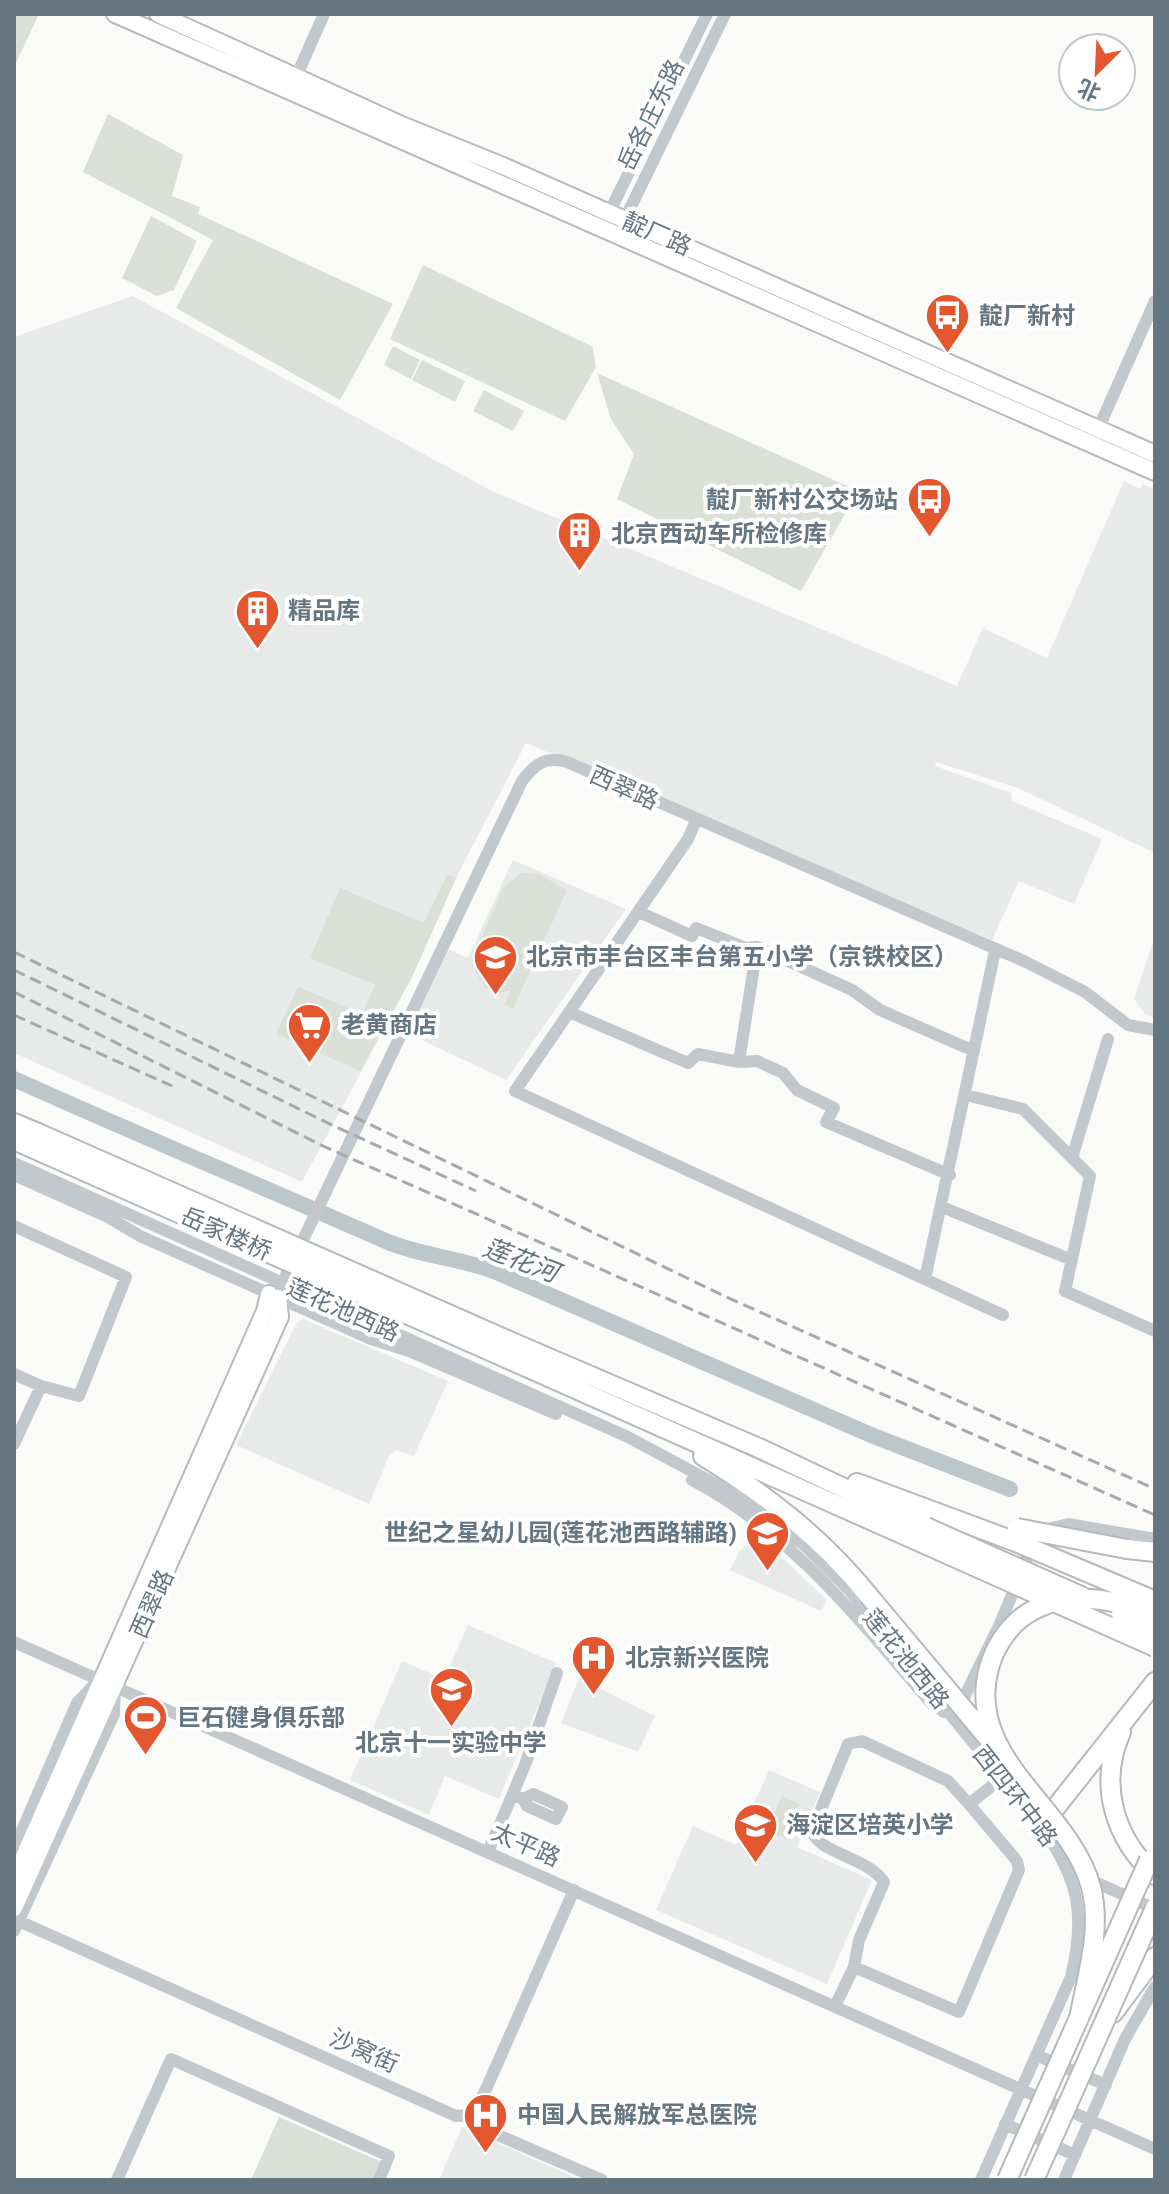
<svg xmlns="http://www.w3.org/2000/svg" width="1169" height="2194" font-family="Roboto,'Noto Sans SC',sans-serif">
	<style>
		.built { fill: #e8e9e9 }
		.green { fill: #dadfd7 }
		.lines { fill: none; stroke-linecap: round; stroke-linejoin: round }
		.river { stroke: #bbc7cb; stroke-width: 16 }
		.major-casing { stroke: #b5babe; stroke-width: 20 }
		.highway-casing { stroke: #b4b9bd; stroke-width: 22 }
		.minor { stroke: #c3c8cc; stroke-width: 12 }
		.major { stroke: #fff; stroke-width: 16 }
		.highway { stroke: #fff; stroke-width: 18 }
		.rail { stroke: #a2aab0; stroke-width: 3; stroke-dasharray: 12 6; stroke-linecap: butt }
		.highway-bridge-casing { stroke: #b4b9bd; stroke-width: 22; stroke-linecap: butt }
		.highway-bridge { stroke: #fff; stroke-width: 18 }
		.labels { text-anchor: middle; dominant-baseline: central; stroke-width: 8; stroke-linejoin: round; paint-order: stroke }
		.street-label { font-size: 24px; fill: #657683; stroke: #fff }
		.poi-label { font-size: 24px; font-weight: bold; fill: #657683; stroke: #fff; text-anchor: start }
		.water-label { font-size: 26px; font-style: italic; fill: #60757c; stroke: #fff }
	</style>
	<rect width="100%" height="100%" fill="#fafaf8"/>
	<path class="built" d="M133 296 492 491 957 686 983 628 1047 658 1124 481 1140 489 1143 484 1155 489V853L1018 788 936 762 935 766 1011 793 1012 801 1102 839 1074 904 1019 881 992 940 526 743 456 878 412 977 302 1182 14 1053V337Z
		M513 860 626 909 506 1080 407 1033 447 949 468 958Z
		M1155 936V1018L1145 1014 1134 999Z
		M303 1319 448 1381 414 1456 396 1450 389 1456 369 1504 236 1445 296 1324Z
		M758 1535 827 1600 821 1611 730 1570 739 1552Z
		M468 1625 556 1663 499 1799 445 1776 429 1815 350 1780 402 1661 444 1679Z
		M579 1678 655 1716 638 1752 561 1723Z
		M769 1770 820 1792 797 1847 872 1880 827 1984 656 1910 693 1826 736 1845Z
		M462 2127 581 2180H439Z"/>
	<path class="green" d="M14 14H39L16 63 14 62Z
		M108 114 183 155 172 196 200 207 198 214 393 304 340 400 176 308 213 240 83 172Z
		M151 216 197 241 174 290 157 296 122 278Z
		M423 265 593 347 596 367 565 421 390 339Z
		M393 346 420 360 411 379 384 365Z
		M422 360 465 381 455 402 412 380Z
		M597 373 858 491 801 591 617 499 634 454 611 419Z
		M484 390 524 411 513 431 473 411Z
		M521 873 538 874 567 890 513 1009 504 1005 511 990 499 993 485 988 471 963 503 888Z
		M447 875 456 878 412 977 360 1071 276 1034 298 987 362 1014 375 985 310 958 340 888 424 923Z
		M782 1796 800 1804 786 1838 767 1831Z
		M279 2117 382 2162 374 2180H251Z"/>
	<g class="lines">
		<path class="river" d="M14 1079C138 1135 264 1187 388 1242 422 1256 459 1258 494 1271L871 1435 1010 1489"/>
		<defs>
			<path id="major" d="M115 14 1155 472
				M158 14 404 126 503 166 1155 454
				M14 1879 265 1311 269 1294
				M14 1908 280 1317 278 1298"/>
			<path id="highway" d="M14 1123 38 1133
				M14 1140 32 1148
				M514 1343 759 1448 926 1527
				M508 1359 920 1542
				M703 1456C767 1495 822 1538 869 1596
				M857 1483 1016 1542
				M1127 1549 1155 1552
				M1121 1732C1098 1784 1114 1838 1155 1875
				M1041 1826 1155 1682
				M1113 2013 1155 1957"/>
		</defs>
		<use href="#major" class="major-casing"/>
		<use href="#highway" class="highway-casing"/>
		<path class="minor" d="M297 75 324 14
			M606 219 707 14
			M617 235 725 14
			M1096 434 1155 301
			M696 820 688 839 515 1091 1003 1315
			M639 912 692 936 696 928 746 948 757 947 852 990 880 1010 974 1051
			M569 1012 688 1063 698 1054 739 1062 757 947
			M739 1062 757 1061 783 1073 797 1090 834 1108 826 1122 950 1175
			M966 1095 1023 1109 1090 1176 1065 1291 1155 1331
			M1072 1158 1108 1039
			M14 1163 628 1437 736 1495 804 1545 850 1591 1041 1826C1079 1879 1086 1914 1071 1977L981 2180
			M14 1175 108 1217 140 1236 371 1339 409 1351 556 1414
			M942 1207 1072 1260
			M14 1226 126 1277 79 1396 41 1386 14 1444
			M925 1279 995 951
			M280 1288 522 781C535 764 545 756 567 762L1026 962 1085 992 1128 1025 1155 1030
			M14 1374 41 1386
			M692 1480C791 1532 859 1620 931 1703L944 1712
			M14 1642 1155 2149
			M959 1708 999 1626 1033 1544 1044 1530 1068 1524 1155 1539
			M513 1795 523 1799 527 1806 556 1819 562 1807 533 1794 523 1799
			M14 1849 77 1703 98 1681
			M488 1852 525 1765 557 1673
			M1086 1878 1155 1909
			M14 1919 456 2116 469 2115 479 2105 574 1890
			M14 1931 114 1714 115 1689
			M854 1967 859 1940 884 1882C868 1857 819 1854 812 1831L848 1744 862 1741 948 1781 969 1804
			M835 2006 854 1967 959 2012 1019 1870 1017 1861 969 1804 1002 1778
			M1036 2055 1106 2085
			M1005 2124 1075 2155
			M491 2132 602 2180
			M117 2180 171 2059 389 2156 379 2180
			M1064 2180 1125 2039 1155 1987"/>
		<use href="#major" class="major"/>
		<use href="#highway" class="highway"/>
		<path class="rail" d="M14 952 722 1295 1155 1489
			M14 970 334 1126 476 1191
			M14 992 323 1146 1155 1515
			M14 1015 172 1086"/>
		<defs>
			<path id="highway-bridge" d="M38 1133 514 1343
				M32 1148 508 1359
				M926 1527 1083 1597
				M1017 1528 1127 1549
				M920 1542 1155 1647
				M1016 1542 1155 1601
				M869 1596 993 1744
				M1121 1614 1155 1629
				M1079 2019C1087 1975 1102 1930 1091 1887 1070 1808 964 1759 989 1668 994 1649 1006 1630 1021 1618 1062 1587 1112 1599 1155 1614
				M1007 2180 1149 1860
				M1034 2180 1155 1908"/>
		</defs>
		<use href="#highway-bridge" class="highway-bridge-casing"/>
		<use href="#highway-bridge" class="highway-bridge"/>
	</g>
	<defs>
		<symbol id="bus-pin" viewBox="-11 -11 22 30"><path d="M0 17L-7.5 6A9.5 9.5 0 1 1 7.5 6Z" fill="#e4572e" stroke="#fff"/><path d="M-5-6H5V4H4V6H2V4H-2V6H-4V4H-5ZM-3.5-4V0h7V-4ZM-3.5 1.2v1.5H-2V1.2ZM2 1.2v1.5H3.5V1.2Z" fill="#fff"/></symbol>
		<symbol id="building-pin" viewBox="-11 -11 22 30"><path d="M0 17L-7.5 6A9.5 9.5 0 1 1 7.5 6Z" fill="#e4572e" stroke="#fff"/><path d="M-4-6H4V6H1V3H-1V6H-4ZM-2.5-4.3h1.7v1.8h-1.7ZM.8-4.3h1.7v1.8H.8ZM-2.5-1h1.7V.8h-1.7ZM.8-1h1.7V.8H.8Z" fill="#fff"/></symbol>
		<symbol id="school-pin" viewBox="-11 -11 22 30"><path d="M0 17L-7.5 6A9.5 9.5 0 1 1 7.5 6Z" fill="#e4572e" stroke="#fff"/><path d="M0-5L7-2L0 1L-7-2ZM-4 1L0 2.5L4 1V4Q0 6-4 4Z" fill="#fff"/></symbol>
		<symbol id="supermarket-pin" viewBox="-11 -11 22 30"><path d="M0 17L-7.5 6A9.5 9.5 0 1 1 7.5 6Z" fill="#e4572e" stroke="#fff"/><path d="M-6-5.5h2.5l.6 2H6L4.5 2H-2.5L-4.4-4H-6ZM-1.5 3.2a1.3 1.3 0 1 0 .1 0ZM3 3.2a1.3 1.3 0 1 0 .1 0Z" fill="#fff"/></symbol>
		<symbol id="hospital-pin" viewBox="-11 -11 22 30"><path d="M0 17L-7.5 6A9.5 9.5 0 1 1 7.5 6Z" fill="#e4572e" stroke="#fff"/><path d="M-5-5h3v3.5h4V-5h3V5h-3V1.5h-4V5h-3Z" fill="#fff"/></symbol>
		<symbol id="stadium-pin" viewBox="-11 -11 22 30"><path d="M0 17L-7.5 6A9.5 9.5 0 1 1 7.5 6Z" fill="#e4572e" stroke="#fff"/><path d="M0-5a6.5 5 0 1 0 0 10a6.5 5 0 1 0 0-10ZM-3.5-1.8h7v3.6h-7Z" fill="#fff"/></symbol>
	</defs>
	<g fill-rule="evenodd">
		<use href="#bus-pin" x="922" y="290" width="51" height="69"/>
		<use href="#bus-pin" x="904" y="474" width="51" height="69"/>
		<use href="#building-pin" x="554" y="508" width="51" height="69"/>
		<use href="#building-pin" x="232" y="586" width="51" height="69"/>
		<use href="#school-pin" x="470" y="932" width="51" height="69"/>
		<use href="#supermarket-pin" x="284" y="1000" width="51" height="69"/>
		<use href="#school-pin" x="742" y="1508" width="51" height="69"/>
		<use href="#hospital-pin" x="568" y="1632" width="51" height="69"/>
		<use href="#school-pin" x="426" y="1664" width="51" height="69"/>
		<use href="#stadium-pin" x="120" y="1692" width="51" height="69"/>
		<use href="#school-pin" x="730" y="1800" width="51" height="69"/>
		<use href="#hospital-pin" x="460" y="2090" width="51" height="69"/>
	</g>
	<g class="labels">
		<g class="street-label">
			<text transform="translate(651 115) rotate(-64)">岳各庄东路</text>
			<text transform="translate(657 234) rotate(24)">靛厂路</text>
			<text transform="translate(624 788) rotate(24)">西翠路</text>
			<text transform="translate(226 1234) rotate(24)">岳家楼桥</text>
			<text transform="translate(343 1310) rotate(24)">莲花池西路</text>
			<text transform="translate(152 1604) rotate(-66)">西翠路</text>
			<text transform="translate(906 1659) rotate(51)">莲花池西路</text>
			<text transform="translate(1015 1796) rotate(52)">西四环中路</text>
			<text transform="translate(526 1845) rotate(24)">太平路</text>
			<text transform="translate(364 2051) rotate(24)">沙窝街</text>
		</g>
		<g class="poi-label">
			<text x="979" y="316">靛厂新村</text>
			<text x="898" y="500" text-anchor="end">靛厂新村公交场站</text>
			<text x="611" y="534">北京西动车所检修库</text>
			<text x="288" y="611">精品库</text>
			<text x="526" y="957">北京市丰台区丰台第五小学（京铁校区）</text>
			<text x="341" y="1025">老黄商店</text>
			<text x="737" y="1533" text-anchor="end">世纪之星幼儿园(莲花池西路辅路)</text>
			<text x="625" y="1658">北京新兴医院</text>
			<text x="177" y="1718">巨石健身俱乐部</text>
			<text x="451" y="1743" text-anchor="middle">北京十一实验中学</text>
			<text x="786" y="1825">海淀区培英小学</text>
			<text x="517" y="2115">中国人民解放军总医院</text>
		</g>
		<g class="water-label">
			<text transform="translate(521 1260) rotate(21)">莲花河</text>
		</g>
	</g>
	<rect width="1169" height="2194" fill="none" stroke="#657683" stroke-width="32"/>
	<g transform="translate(1097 72) rotate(204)"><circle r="38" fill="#ffffff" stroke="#c1c8cd" stroke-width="2"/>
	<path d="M0-6L14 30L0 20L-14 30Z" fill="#e4572e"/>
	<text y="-12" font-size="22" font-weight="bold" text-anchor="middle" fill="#657683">北</text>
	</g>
</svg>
